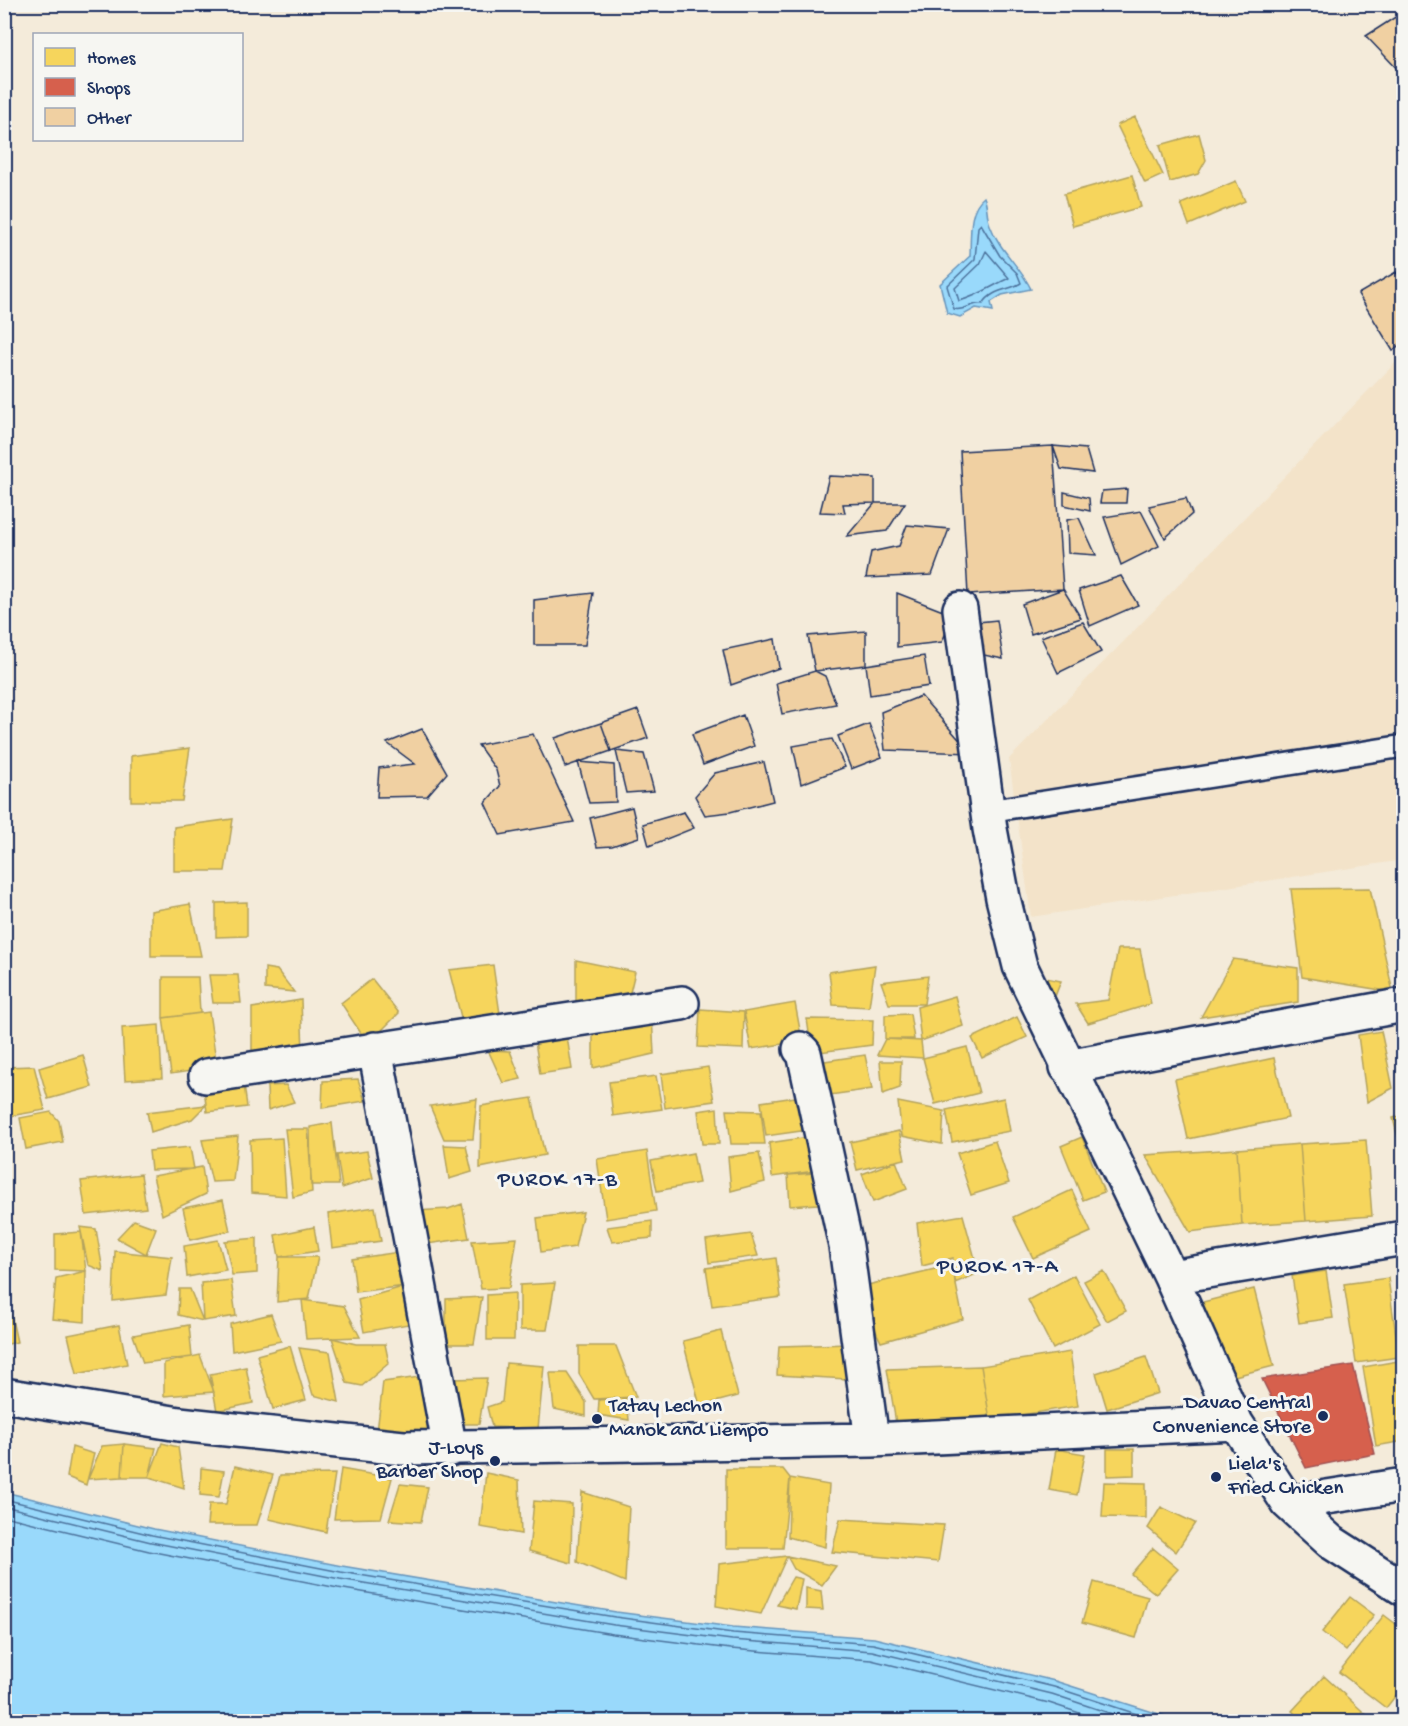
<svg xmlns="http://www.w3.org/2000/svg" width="1408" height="1726" font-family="'Gochi Hand',sans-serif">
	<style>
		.built { fill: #f3e3c9 }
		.water { fill: #99d9fb; stroke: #6795bc; stroke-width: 1.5 }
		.homes { fill: #f6d55c; stroke: #b4a35d; stroke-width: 1.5 }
		.shops { fill: #d6604d; stroke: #9e5152; stroke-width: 1.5 }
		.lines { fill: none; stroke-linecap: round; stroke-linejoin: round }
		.shore { stroke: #4d739d; stroke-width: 1.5 }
		.building { fill: #f0d0a2; stroke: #1b2f5e; stroke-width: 1.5 }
		.lane-casing { stroke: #1b2f5e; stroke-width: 26 }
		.street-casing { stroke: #1b2f5e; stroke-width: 38 }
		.lane { stroke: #f6f6f2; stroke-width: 21 }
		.street { stroke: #f6f6f2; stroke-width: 33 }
		.poi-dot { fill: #1b2f5e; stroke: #f6f6f2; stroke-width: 2 }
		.labels { text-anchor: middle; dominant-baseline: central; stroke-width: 6; stroke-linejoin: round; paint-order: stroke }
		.poi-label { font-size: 21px; fill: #1b2f5e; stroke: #f6f6f2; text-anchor: end }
		.neighbourhood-label { font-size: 22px; letter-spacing: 1.5px; fill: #1b2f5e; stroke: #f6f6f2 }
	</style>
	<rect width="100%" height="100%" fill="#f4ebda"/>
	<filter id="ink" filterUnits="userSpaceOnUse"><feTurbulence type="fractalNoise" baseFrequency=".0167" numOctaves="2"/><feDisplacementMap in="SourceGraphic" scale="12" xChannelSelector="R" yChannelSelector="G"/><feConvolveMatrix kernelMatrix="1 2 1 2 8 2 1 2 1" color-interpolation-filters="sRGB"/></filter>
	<g filter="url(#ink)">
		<path class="built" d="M1403 355V860L1031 917 1009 759Z"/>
		<path class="water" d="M984 197C988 206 986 216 990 225 999 250 1020 266 1031 289L1002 295 991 302 993 311 976 308 960 317 947 313 940 284 970 256C971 237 968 209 984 197Z
			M5 1492 154 1529 342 1566 616 1612 733 1627 874 1638 1055 1681 1181 1721H5Z"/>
		<path class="homes" d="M1135 117 1163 175 1145 183 1117 125Z
			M1199 134 1206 160 1198 174 1170 182 1160 145Z
			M1132 175 1141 207 1073 226 1064 194Z
			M1236 181 1245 201 1189 225 1181 204Z
			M190 748 182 801H131V756Z
			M233 819 225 871H174V827Z
			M1370 888 1393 992 1302 977 1291 889Z
			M247 902V936L216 937V903Z
			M190 904 201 956H151V911Z
			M1118 949H1140L1151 1004 1088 1023 1076 1004 1108 1000Z
			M1233 959 1298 968V1002L1201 1017Z
			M576 960 635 972 627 1005H576Z
			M493 965 500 1014 463 1025 449 970Z
			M875 965 869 1007 833 1005 829 972Z
			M265 968 277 970 294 992 265 989Z
			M209 975H238L241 1003H213Z
			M928 976 924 1004H889L881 982Z
			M163 977H198L200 1013 163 1018Z
			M1041 977 1061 981 1052 1004Z
			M372 979 399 1013 368 1044 341 1003Z
			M955 996 963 1026 921 1041 917 1007Z
			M301 1000 303 1052H252V1008Z
			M795 1003 802 1041 751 1049 744 1012Z
			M700 1009 744 1012 743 1049 698 1047Z
			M209 1012 217 1067 171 1074 163 1018Z
			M910 1014 914 1039H885V1015Z
			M652 1015 654 1054 593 1068V1023Z
			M1017 1017 1027 1037 982 1058 972 1038Z
			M807 1019 873 1020 872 1045 812 1053Z
			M159 1025 162 1078 125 1080 122 1028Z
			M566 1030 572 1069 540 1074 534 1035Z
			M1381 1031 1393 1088 1367 1102 1358 1035Z
			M885 1039 921 1041 923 1058 877 1055Z
			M967 1047 979 1093 935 1104 923 1058Z
			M488 1050 510 1051 521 1079 503 1083Z
			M83 1055 92 1087 48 1099 39 1068Z
			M865 1055 872 1089 823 1096 818 1062Z
			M1274 1058 1288 1118 1188 1139 1175 1079Z
			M880 1061H901L900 1088 883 1094Z
			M34 1066 45 1110 4 1117V1067Z
			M708 1067 714 1101 665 1108 661 1074Z
			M243 1076 247 1107 207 1112 203 1081Z
			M656 1076 662 1109 613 1116 609 1082Z
			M358 1079 365 1101 322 1108 323 1081Z
			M286 1085 294 1102 268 1110 267 1086Z
			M809 1095 815 1129 766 1136 761 1102Z
			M532 1098 545 1155 480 1168 481 1106Z
			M1004 1098 1010 1131 952 1142 946 1110Z
			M477 1099 473 1139H444L430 1106Z
			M898 1102 944 1111 942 1144 902 1136Z
			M206 1105 192 1119 151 1132 147 1112Z
			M717 1108 719 1144H702L698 1111Z
			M727 1110 761 1111 765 1144H731Z
			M51 1112 59 1121 63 1142 26 1149 20 1118Z
			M1404 1115V1163L1393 1118Z
			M332 1123 339 1185H311L310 1127Z
			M285 1129H308L312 1192 293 1197Z
			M899 1131 905 1159 857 1170 850 1142Z
			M238 1136 233 1181 212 1182 202 1140Z
			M815 1136 822 1170 772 1177 769 1143Z
			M1082 1137 1104 1192 1083 1200 1061 1146Z
			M282 1138 286 1196 251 1193 250 1140Z
			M1366 1140 1372 1216 1306 1221 1300 1144Z
			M995 1141 1009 1183 971 1195 957 1153Z
			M1300 1144 1306 1221 1242 1225 1237 1149Z
			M444 1145 466 1146 472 1172 449 1179Z
			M190 1147 194 1169 151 1170 149 1151Z
			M1237 1149 1242 1225 1190 1232 1145 1155Z
			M367 1151 373 1178 342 1188 337 1155Z
			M647 1151 656 1211 606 1219 597 1159Z
			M693 1153 699 1183 657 1191 651 1161Z
			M759 1153 765 1182 731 1191 728 1157Z
			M896 1161 907 1189 873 1202 862 1174Z
			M202 1167 206 1194 162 1215 153 1176Z
			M828 1172 831 1203 790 1206 788 1175Z
			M141 1174 146 1208 86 1215 81 1181Z
			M1072 1190 1091 1232 1033 1258 1013 1217Z
			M223 1200 230 1231 190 1240 183 1208Z
			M462 1204 469 1238 420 1245 416 1211 448 1209Z
			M375 1207 381 1241 332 1248 328 1214Z
			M583 1212 575 1247 541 1252 537 1218Z
			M963 1215 979 1273 955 1283 953 1258 922 1266 917 1223Z
			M134 1220 156 1228 146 1254 117 1238Z
			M652 1221V1238L612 1242 607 1227Z
			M80 1227 96 1229 103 1271 88 1265Z
			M314 1227 318 1251 279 1257 275 1235Z
			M81 1232 86 1271 55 1270V1234Z
			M751 1234 758 1256 709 1263 706 1240Z
			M257 1238V1273L232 1275 225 1241Z
			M517 1238 509 1288 481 1289 472 1241Z
			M218 1240 226 1270 187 1277 184 1246Z
			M115 1251 172 1257 166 1295 113 1301Z
			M399 1252 406 1286 356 1292 352 1259Z
			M279 1257H318L309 1299 277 1302Z
			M776 1258 781 1297 712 1306 706 1268Z
			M952 1265 963 1319 881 1342 855 1288Z
			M86 1271 85 1322 52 1319 56 1278Z
			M1104 1271 1126 1311 1107 1321 1084 1281Z
			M1326 1271 1333 1318 1299 1323 1292 1276Z
			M1074 1275 1100 1324 1053 1349 1028 1300Z
			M1388 1278 1399 1357 1356 1363 1344 1284Z
			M231 1280 236 1316 203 1321 201 1283Z
			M555 1283 547 1330H520V1285Z
			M406 1286 414 1323 364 1332 358 1300Z
			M179 1289H190L203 1321 178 1315Z
			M1254 1289 1274 1366 1223 1379 1203 1302Z
			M515 1293 514 1340H487V1295Z
			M482 1297 474 1344H446V1299Z
			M302 1300 344 1306 360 1337 306 1339Z
			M9 1306 17 1342 4 1345V1307Z
			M271 1314 281 1341 232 1351 230 1324Z
			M119 1325 127 1364 77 1374 68 1335Z
			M189 1325 192 1357 143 1363 133 1335Z
			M721 1331 738 1396 700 1406 683 1341Z
			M332 1338 356 1344H385L389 1363 362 1386 347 1383Z
			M850 1344 847 1379 777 1375 779 1346Z
			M290 1346 306 1400 273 1409 257 1355Z
			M579 1346H616L636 1397 594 1399 579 1374Z
			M299 1348 330 1352 339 1402 313 1395Z
			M1070 1352 1078 1406 990 1420 981 1366Z
			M200 1355 214 1392 164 1396V1363Z
			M1146 1357 1158 1393 1107 1409 1096 1373Z
			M1404 1360V1441L1376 1446 1363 1367Z
			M506 1363 544 1366 538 1429 492 1427 487 1407 502 1402Z
			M981 1366 990 1420 896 1423 887 1369Z
			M246 1367 253 1403 217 1411 210 1374Z
			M550 1373H567L586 1402V1416L554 1409Z
			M427 1376 430 1433 376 1440 383 1382Z
			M487 1378 479 1424H452V1379Z
			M627 1398 629 1420 598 1415 599 1400Z
			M162 1443 178 1447 184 1488 149 1477Z
			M124 1444 122 1477 88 1479 102 1446Z
			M124 1444 156 1448 149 1477H122Z
			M72 1447 94 1454 86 1485 67 1477Z
			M1056 1449 1085 1454 1077 1495 1049 1490Z
			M1107 1449H1134V1475L1107 1476Z
			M235 1466 273 1475 257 1525H207L209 1504H226Z
			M201 1468 224 1471 219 1497 200 1495Z
			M341 1469 392 1478 381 1518 334 1519Z
			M726 1469H783L790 1478 783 1548H726Z
			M486 1473 519 1480 521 1534 480 1527Z
			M335 1474 326 1532 269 1519 280 1475Z
			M790 1478 829 1485 825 1547 788 1537Z
			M1104 1482 1146 1483V1518L1102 1517Z
			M400 1484 428 1487 421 1522 389 1520Z
			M582 1492 629 1507 625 1582 577 1562Z
			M534 1501 572 1504 571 1563 529 1551Z
			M1161 1507 1195 1523 1176 1552 1148 1528Z
			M840 1519 944 1525 938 1562 832 1552Z
			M1153 1548 1178 1569 1156 1594 1131 1574Z
			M787 1556 761 1614 716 1606 719 1564Z
			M787 1556 836 1566 822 1585 794 1569Z
			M793 1577 802 1579 796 1609 777 1605Z
			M1094 1582 1148 1597 1136 1638 1082 1623Z
			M806 1588 821 1591 823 1610 806 1609Z
			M1350 1597 1374 1615 1346 1651 1322 1632Z
			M1384 1615 1404 1630V1685L1386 1708 1339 1672Z
			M1324 1676 1371 1719 1369 1722H1304L1292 1711Z"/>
		<path class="shops" d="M1353 1365 1375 1454 1306 1468 1262 1379Z"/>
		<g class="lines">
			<path class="shore" d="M981 224 1000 256 1017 273 1021 283C1008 291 992 289 983 304 972 302 964 312 954 309L947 286 975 259 978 227Z
				M986 251 1009 278C992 286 976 297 959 301L955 288 980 264Z
				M4 1499 152 1535 341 1572 615 1617 733 1633 873 1644 1054 1687 1161 1722
				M4 1506 151 1542 340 1579 614 1625 732 1640 872 1651 1052 1694 1136 1722
				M4 1516 149 1551 338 1588 613 1634 731 1649 871 1660 1049 1703 1107 1722"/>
		</g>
		<path class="building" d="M1397 16 1404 22V76L1366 36Z
			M1396 272 1404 282V340L1393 351 1358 294Z
			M1053 446 1063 589 968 595 960 451Z
			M1053 446 1086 449 1093 473 1061 469Z
			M829 476 875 478V503L843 504 845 513 820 512Z
			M1127 489 1126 503H1100L1102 491Z
			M1064 492 1089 498 1090 511 1064 505Z
			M1186 498 1192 514 1165 538 1149 506Z
			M875 503H905L887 531 847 536Z
			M1141 511 1159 546 1121 565 1104 517Z
			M1079 518 1096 555 1068 553 1067 520Z
			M907 525 949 529 932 575 866 578 871 552 899 546Z
			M1121 576 1138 605 1090 626 1079 590Z
			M1063 589 1081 618 1031 634 1022 604Z
			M593 593 585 645H534V600Z
			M897 593 953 615 942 642 897 647Z
			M997 620 1003 659 979 654 978 622Z
			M1083 622 1101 652 1058 673 1041 637Z
			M866 631V665L815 671 808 636Z
			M775 639 779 668 731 685 723 650Z
			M924 656 929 686 870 695 866 665Z
			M815 671 825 676 836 704 782 714 776 683Z
			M921 696 971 753 885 750 881 712Z
			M638 710 648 738 611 751 601 723Z
			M743 715 754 746 703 765 692 734Z
			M601 723 611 751 565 767 555 738Z
			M869 724 882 757 851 769 838 736Z
			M422 729 447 773 427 796 377 797 379 768 415 764 387 743Z
			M533 734 574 822 500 835 485 803 500 786 496 770 478 745Z
			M832 739 845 767 801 784 793 746Z
			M616 751 644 754 654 791 626 793Z
			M578 762 614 765 616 802 589 803Z
			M764 762 773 801 730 812 705 815 695 796 715 773Z
			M632 807 639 837 612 846 597 847 590 818Z
			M684 812 694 828 649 846 643 824Z"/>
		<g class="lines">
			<defs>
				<path id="lane" d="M988 811 1404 746"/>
				<path id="street" d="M960 609 990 829 1003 898 1020 966 1171 1277 1236 1423 1288 1503 1331 1542 1404 1589
					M375 1049 450 1449
					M800 1049 804 1053 846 1246 872 1440
					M1067 1067 1404 1005
					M206 1076 682 1003
					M1171 1277 1404 1238
					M4 1395 179 1424 403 1448 872 1440 1236 1423
					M1288 1503 1404 1485"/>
			</defs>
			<use href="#lane" class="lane-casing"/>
			<use href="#street" class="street-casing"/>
			<use href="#lane" class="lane"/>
			<use href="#street" class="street"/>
		</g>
	</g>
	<g class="poi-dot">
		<circle cx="1323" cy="1416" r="6"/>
		<circle cx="597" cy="1419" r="6"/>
		<circle cx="495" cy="1461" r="6"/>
		<circle cx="1216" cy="1477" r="6"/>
	</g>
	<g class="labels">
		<g class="poi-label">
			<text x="1311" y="1404">Davao Central<tspan x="1311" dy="24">Convenience Store</tspan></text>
			<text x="609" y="1407" text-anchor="start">Tatay Lechon<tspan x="609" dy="24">Manok and Liempo</tspan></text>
			<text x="483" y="1449">J-Loys<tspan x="483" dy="24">Barber Shop</tspan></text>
			<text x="1228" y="1465" text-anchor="start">Liela's<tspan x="1228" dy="24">Fried Chicken</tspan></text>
		</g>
		<g class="neighbourhood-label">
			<text x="558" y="1181">PUROK 17-B</text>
			<text x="998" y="1268">PUROK 17-A</text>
		</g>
	</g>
	<rect width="1408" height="1726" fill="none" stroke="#f6f6f2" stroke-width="24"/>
	<rect x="12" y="12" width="1384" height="1702" fill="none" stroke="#1b2f5e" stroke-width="2" filter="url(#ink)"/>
	<rect x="33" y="33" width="210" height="108" fill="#f6f6f2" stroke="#9ea6b7" stroke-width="1.5"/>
	<rect x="45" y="48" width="30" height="18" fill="#f6d55c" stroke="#9ea6b7" stroke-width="1.5"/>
	<text x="87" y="63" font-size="18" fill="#1b2f5e">Homes</text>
	<rect x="45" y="78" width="30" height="18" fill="#d6604d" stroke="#9ea6b7" stroke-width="1.5"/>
	<text x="87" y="93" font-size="18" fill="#1b2f5e">Shops</text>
	<rect x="45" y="108" width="30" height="18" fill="#f0d0a2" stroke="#9ea6b7" stroke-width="1.5"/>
	<text x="87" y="123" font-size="18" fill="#1b2f5e">Other</text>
</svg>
